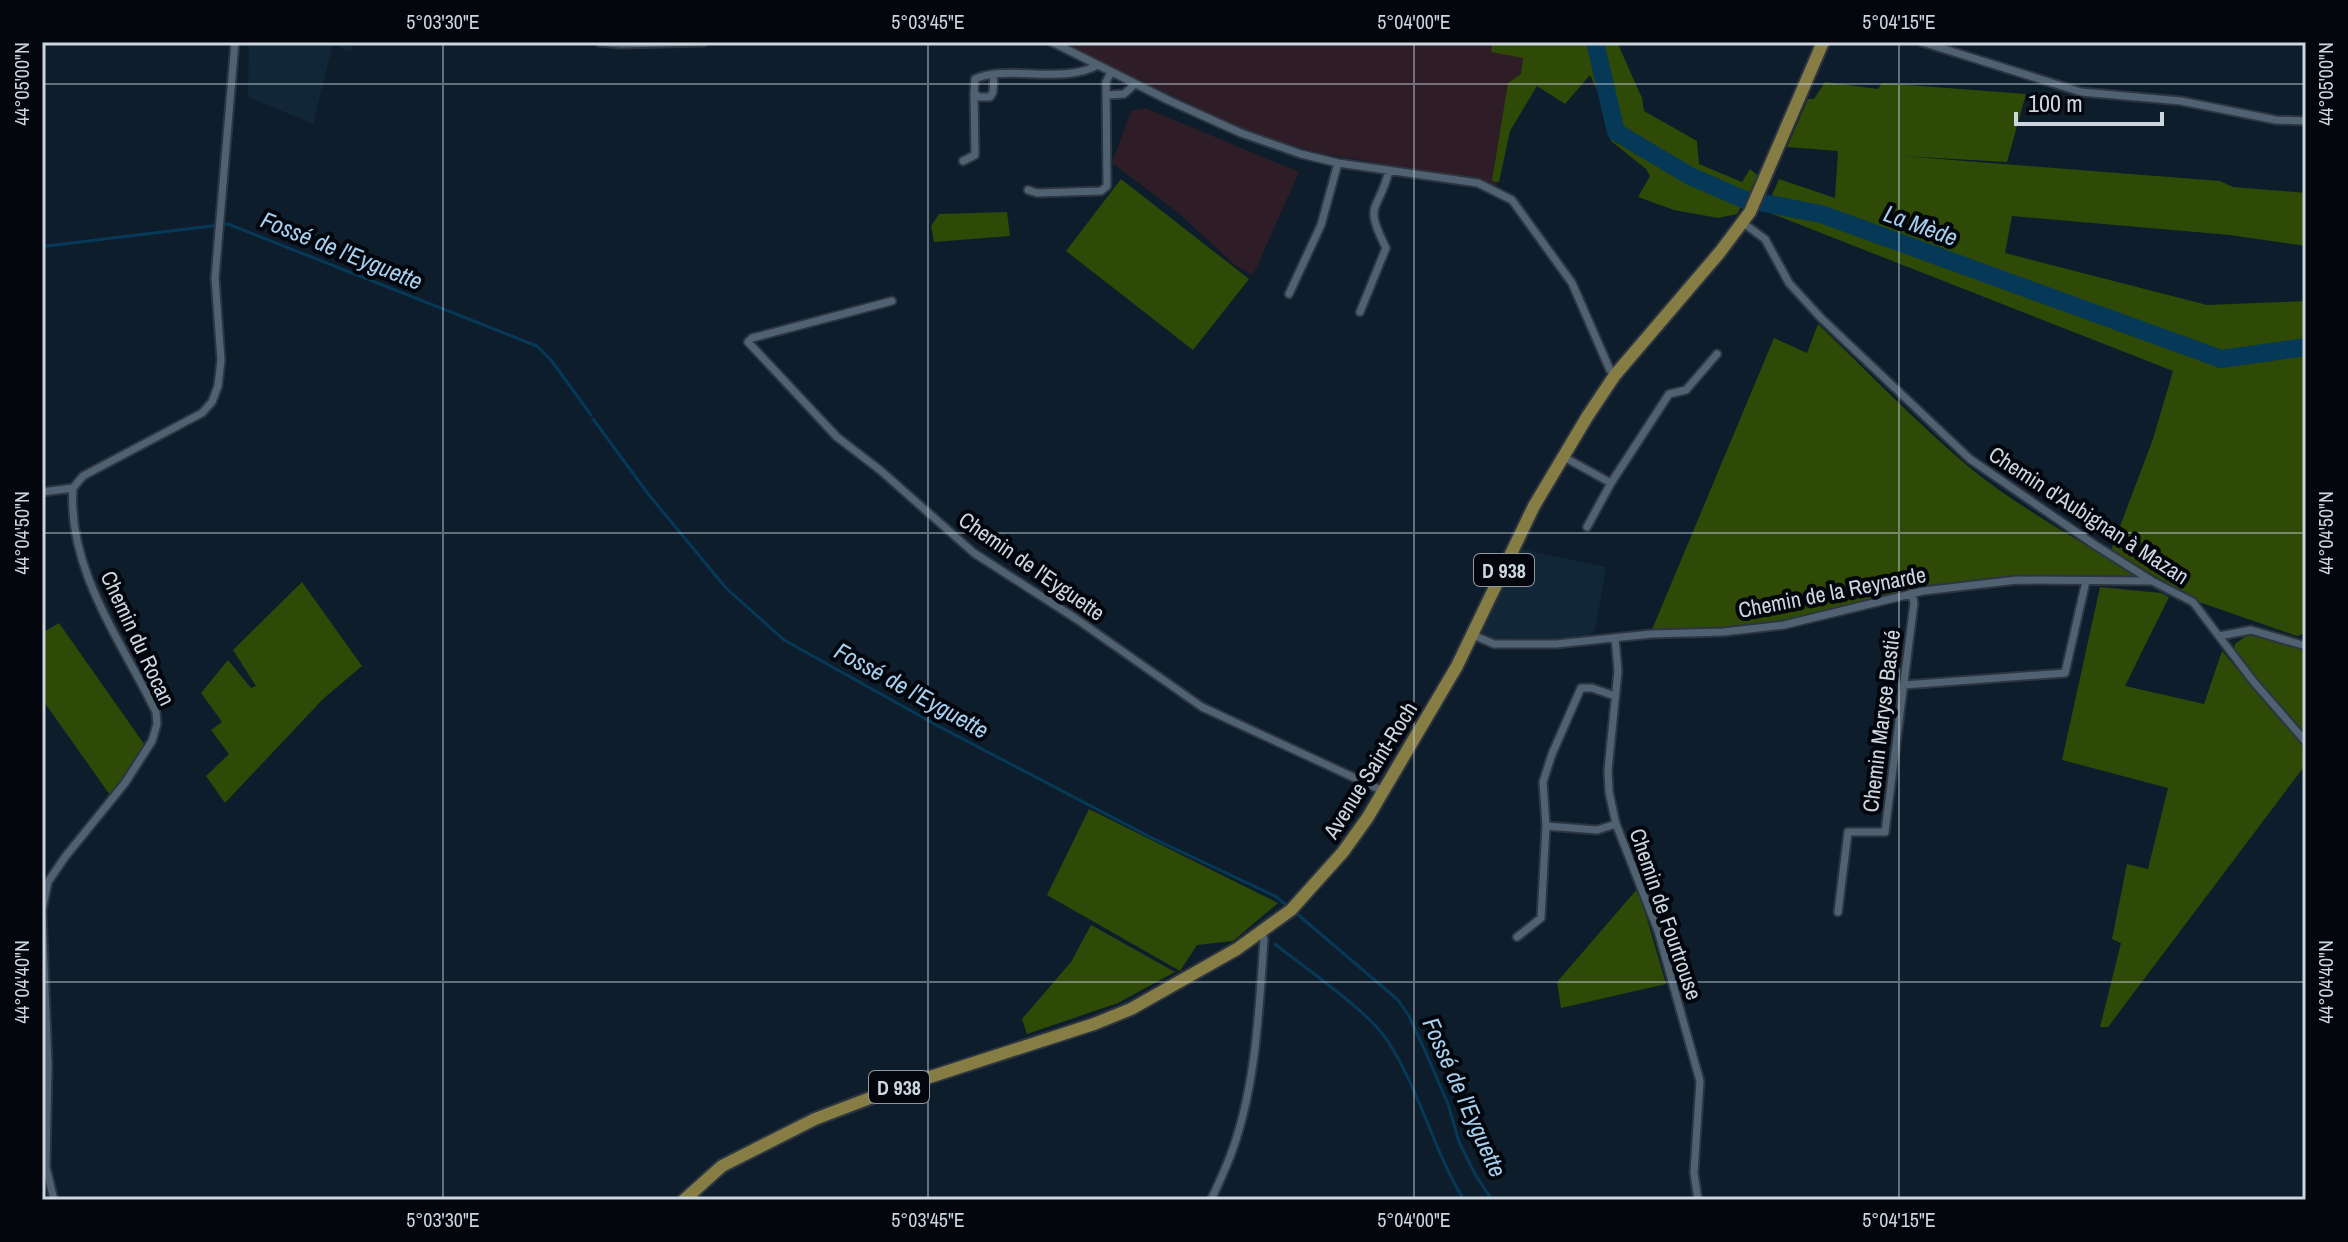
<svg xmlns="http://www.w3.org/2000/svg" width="2348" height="1242" font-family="'Archivo Narrow',sans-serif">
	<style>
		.built { fill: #112738 }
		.education { fill: #2e1d26 }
		.green { fill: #2f4907 }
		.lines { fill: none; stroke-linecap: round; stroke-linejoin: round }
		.stream { stroke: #063957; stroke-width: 3 }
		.river { stroke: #063957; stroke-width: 18 }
		.minor-casing { stroke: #2d3540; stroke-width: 11 }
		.primary-casing { stroke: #2d3540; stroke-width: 16 }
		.minor { stroke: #506272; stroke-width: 7 }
		.primary { stroke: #867d44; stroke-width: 12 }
		.ticks { fill: none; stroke: #ccd6df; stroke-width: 2; stroke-opacity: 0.45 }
		.labels { text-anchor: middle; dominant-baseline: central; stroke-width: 8; stroke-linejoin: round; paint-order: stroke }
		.shield { fill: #03070d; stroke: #9098a0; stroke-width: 2 }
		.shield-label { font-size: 20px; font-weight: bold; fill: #ccd6df }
		.street-label { font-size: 22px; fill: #ccd6df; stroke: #03070d }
		.water-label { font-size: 24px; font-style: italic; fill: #a6ceed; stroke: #03070d }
		.neatline { fill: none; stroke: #ccd6df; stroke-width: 3 }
		.ticks-label { font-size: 20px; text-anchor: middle; fill: #ccd6df }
	</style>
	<rect width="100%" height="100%" fill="#0e1d2b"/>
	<path class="built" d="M249 42H353L351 52 333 44 313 124 248 97Z
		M1521 549 1606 567 1595 630 1584 638 1496 639 1480 632Z"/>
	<path class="education" d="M1061 42H1534L1537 85 1510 131 1496 187 1478 179 1318 153 1261 135 1233 125Z
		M1145 108 1299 172 1253 275 1235 265 1177 212 1112 163 1131 111Z"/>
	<path class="green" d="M1492 42H1617L1642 98 1644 111 1697 141 1699 164 1742 182 1750 169 1759 176 1737 214 1718 218 1674 210 1638 197 1650 176 1646 169 1611 141 1603 103 1590 75 1565 104 1537 86 1510 131 1499 182 1492 181 1508 83 1521 74 1523 58 1491 52Z
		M1825 82 1878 89 1882 83 2026 94 2007 162 1902 156 2220 181 2233 187 2306 193V246L2230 235 2012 216 2005 253 2207 305 2306 301V633L2297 636 2199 602 2111 550 2153 439 2173 371 1765 211 1779 179 1835 198 1838 151 1787 147 1808 99H1814Z
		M1121 179 1249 279 1193 350 1066 251Z
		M1007 212 1010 236 934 242 931 226 939 214Z
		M1818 324C1868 372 1916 422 1969 467 2021 510 2082 540 2137 578L2029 575 1917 589 1784 623 1651 632 1774 338 1807 353Z
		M302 582 362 666 323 699 225 803 206 776 229 754 211 730 222 722 201 693 228 660 251 688 256 686 233 650Z
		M2100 587 2161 593 2169 597 2125 686 2204 704 2222 651 2306 750V764L2108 1027H2100L2121 943 2112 939 2127 864 2148 869 2168 788 2062 760Z
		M59 623 144 744 123 780 110 795 42 699V633Z
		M2246 636H2264L2306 650V734L2234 652 2235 644Z
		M1089 809 1278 903 1233 941 1197 945 1180 971 1047 895Z
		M1638 888 1666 984 1561 1008 1557 982Z
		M1091 925 1175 972 1118 1003 1027 1034 1022 1019 1071 962Z"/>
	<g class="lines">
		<path class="stream" d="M42 243 47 246 228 224 537 346 551 360 591 415
			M593 419 649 495 726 588 784 640 940 727 1152 838 1275 896 1285 904
			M1296 913 1398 1000 1409 1016 1426 1053 1448 1104 1459 1142 1475 1174 1492 1200
			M1275 944C1306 969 1367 1010 1387 1040 1420 1090 1433 1150 1464 1200"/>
		<path class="river" d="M1595 42 1616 132 1690 176 1743 199 1821 214 2221 359 2306 347"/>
		<defs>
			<path id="minor" d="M599 42 621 44 704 42
				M1052 42 1168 100 1241 133 1301 154 1338 163 1478 183 1512 200 1572 283 1610 370 1615 375
				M1922 42 2081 92 2181 101 2276 120 2306 121
				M994 75 993 92 990 97H979L974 93 975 79C1005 64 1063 85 1098 65
				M1107 95 1124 94 1135 84
				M963 161 975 155 974 93
				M1028 190 1037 193 1101 191 1107 186 1106 82 1111 72
				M1743 223 1765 239 1789 283 1821 318 1970 459 2095 545 2152 581 2193 602 2253 681 2306 742
				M1289 294 1321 225 1338 163
				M892 301 752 338 748 342 837 437 880 470 974 553 1075 618 1202 707 1383 791
				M1360 312 1386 248C1363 202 1378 213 1389 171
				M1562 456 1611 483 1669 394 1686 390 1717 354
				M42 492 73 488
				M1587 527 1611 483
				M1473 635 1494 644H1556L1651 634 1723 632 1784 625 1923 591 2017 580 2150 581
				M2219 636 2251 630 2306 646
				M1615 638 1618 671 1608 770 1609 792 1616 824 1658 931 1700 1081 1694 1173 1698 1200
				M1904 685 2065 673 2086 581
				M1615 696 1592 688H1581L1552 754 1543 782 1546 826 1597 830 1616 824
				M1838 912 1848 832H1885L1914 603 1912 593
				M1517 937 1541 918 1546 826
				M54 1200 46 1167 48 1065 42 911 48 882 65 857 125 783 152 741 157 724 156 712C122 642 67 569 73 488L83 476 202 413 212 402 218 386 221 360 215 278 235 42
				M1211 1200C1218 1185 1225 1170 1231 1154 1256 1087 1259 1010 1264 939L1262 933"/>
			<path id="primary" d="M684 1200 722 1166 815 1119 899 1087 1094 1024 1131 1009 1237 949 1291 910 1343 852 1368 817 1457 666 1534 506 1587 417 1615 375 1720 252 1750 212 1823 42"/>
		</defs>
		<use href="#minor" class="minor-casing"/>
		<use href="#primary" class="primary-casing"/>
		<use href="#minor" class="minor"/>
		<use href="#primary" class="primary"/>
	</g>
	<path class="ticks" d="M443 42V1200M928 42V1200M1414 42V1200M1899 42V1200M42 84H2306M42 533H2306M42 982H2306"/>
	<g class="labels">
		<g class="shield">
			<rect x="1474" y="554" width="60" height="32" rx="6"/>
			<rect x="869" y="1071" width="60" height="32" rx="6"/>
		</g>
		<g class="shield-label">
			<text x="1504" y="570">D 938</text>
			<text x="899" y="1087">D 938</text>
		</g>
		<g class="street-label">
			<text transform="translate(2089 515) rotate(33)">Chemin d'Aubignan à Mazan</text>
			<text transform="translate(1032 566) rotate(35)">Chemin de l'Eyguette</text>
			<text transform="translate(1832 592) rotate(-11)">Chemin de la Reynarde</text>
			<text transform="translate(138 638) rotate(65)">Chemin du Rocan</text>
			<text transform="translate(1881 721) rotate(-83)">Chemin Maryse Bastié</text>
			<text transform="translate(1370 770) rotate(-58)">Avenue Saint-Roch</text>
			<text transform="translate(1666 914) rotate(71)">Chemin de Fourtrouse</text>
		</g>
		<g class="water-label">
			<text transform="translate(1921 225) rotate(20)">La Mède</text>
			<text transform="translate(342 250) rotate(22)">Fossé de l'Eyguette</text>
			<text transform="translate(912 690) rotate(29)">Fossé de l'Eyguette</text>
			<text transform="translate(1465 1097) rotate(66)">Fossé de l'Eyguette</text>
		</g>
	</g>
	<rect width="2348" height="1242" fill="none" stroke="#03070d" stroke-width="88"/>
	<path d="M2016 112v12h146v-12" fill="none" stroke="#ccd6df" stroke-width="4"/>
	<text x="2028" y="112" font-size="24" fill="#ccd6df" stroke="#03070d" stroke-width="6" paint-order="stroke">100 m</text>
	<rect x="44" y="44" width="2260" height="1154" class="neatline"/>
	<g class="ticks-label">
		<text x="443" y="29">5°03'30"E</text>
		<text x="928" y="29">5°03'45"E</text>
		<text x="1414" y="29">5°04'00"E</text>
		<text x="1899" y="29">5°04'15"E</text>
		<text transform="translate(22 84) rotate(-90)" y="7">44°05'00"N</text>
		<text transform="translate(2326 84) rotate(-90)" y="7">44°05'00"N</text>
		<text transform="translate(22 533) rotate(-90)" y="7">44°04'50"N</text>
		<text transform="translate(2326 533) rotate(-90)" y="7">44°04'50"N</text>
		<text transform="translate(22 982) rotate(-90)" y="7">44°04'40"N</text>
		<text transform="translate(2326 982) rotate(-90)" y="7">44°04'40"N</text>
		<text x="443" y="1227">5°03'30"E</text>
		<text x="928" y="1227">5°03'45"E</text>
		<text x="1414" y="1227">5°04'00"E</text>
		<text x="1899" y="1227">5°04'15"E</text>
	</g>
</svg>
